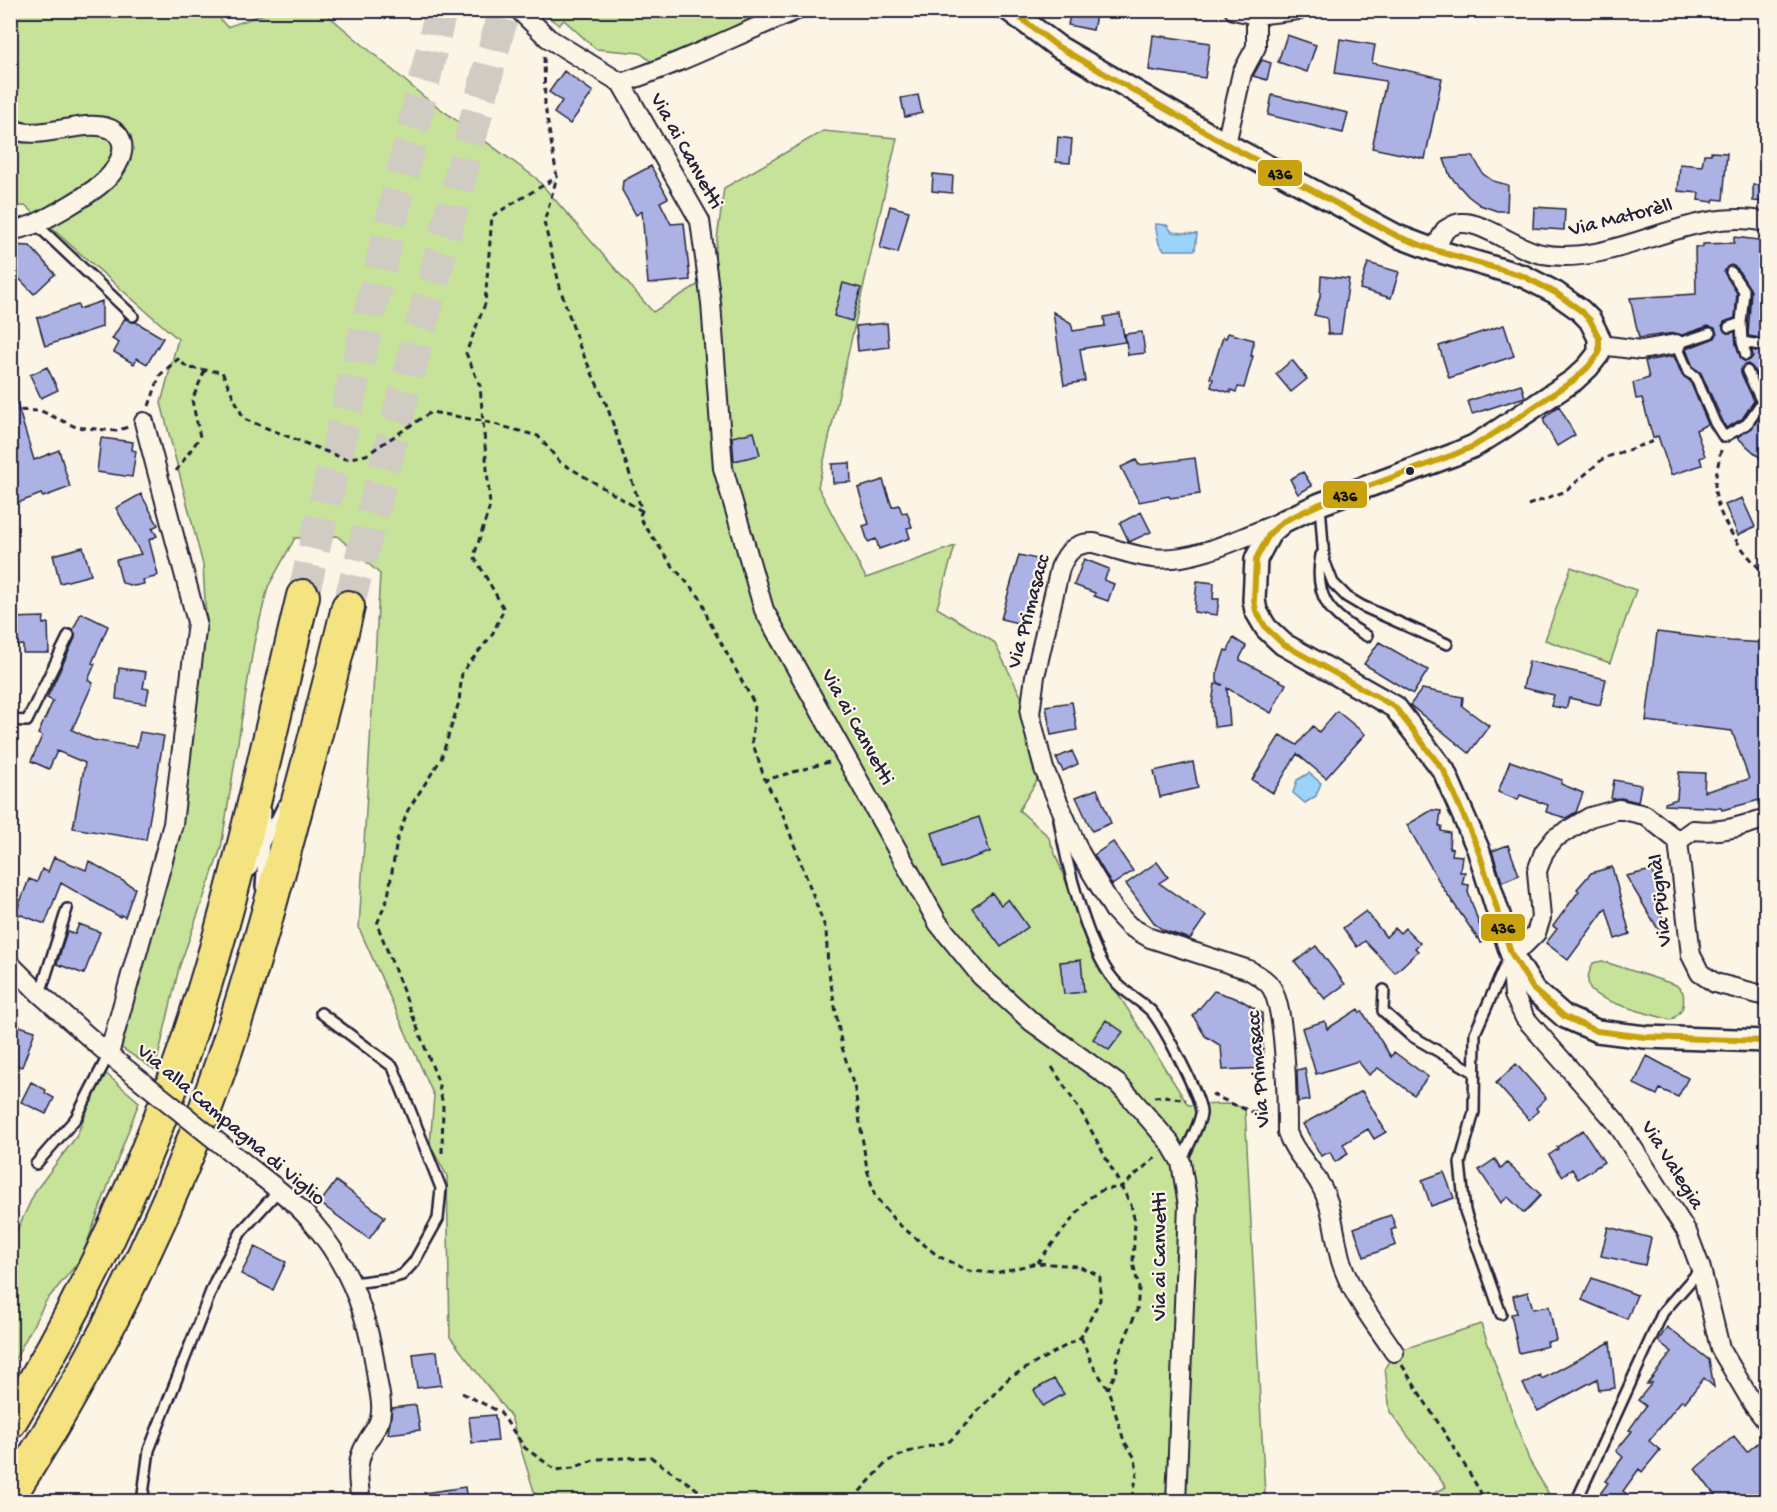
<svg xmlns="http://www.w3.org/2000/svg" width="1777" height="1512" font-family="'Gochi Hand',sans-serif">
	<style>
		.green { fill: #c7e299; stroke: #74826a; stroke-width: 1.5 }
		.water { fill: #9cd3fb; stroke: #6b8cae; stroke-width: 1.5 }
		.building { fill: #acb3e4; stroke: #22223b; stroke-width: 1.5 }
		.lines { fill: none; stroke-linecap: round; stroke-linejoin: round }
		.motorway-tunnel { stroke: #d0cbc3; stroke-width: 32; stroke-dasharray: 32 16; stroke-linecap: butt }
		.service-casing { stroke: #22223b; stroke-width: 14 }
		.minor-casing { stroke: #22223b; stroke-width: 22 }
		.tertiary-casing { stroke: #22223b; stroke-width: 26 }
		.motorway-casing { stroke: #22223b; stroke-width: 36 }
		.path { stroke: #22223b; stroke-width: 3; stroke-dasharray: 6 4.5; stroke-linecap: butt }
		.service { stroke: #fcf5e5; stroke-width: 9 }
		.minor { stroke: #fcf5e5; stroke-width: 18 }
		.tertiary { stroke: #fcf5e5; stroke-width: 21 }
		.motorway { stroke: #f5e382; stroke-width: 32 }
		.minor-bridge-casing { stroke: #22223b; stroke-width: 22; stroke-linecap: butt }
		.minor-bridge { stroke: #fcf5e5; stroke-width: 18 }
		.bus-1-casing { stroke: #fcf5e5; stroke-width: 10 }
		.bus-1 { stroke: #c8a20f; stroke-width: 6 }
		.bus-dot { fill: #22223b; stroke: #fcf5e5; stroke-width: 2 }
		.labels { text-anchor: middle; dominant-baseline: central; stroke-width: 4.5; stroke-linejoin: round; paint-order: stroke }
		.street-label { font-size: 21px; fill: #22223b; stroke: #fcf5e5 }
		.line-badge { stroke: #fcf5e5; stroke-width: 2 }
		.pale-badge-label { font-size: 16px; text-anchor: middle; font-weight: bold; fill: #111 }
	</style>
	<rect width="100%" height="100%" fill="#fcf5e5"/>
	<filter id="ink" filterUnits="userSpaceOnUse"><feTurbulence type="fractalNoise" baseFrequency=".0167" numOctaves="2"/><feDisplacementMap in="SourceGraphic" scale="12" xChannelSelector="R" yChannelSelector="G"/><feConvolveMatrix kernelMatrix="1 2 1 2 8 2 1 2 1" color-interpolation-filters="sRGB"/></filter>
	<g filter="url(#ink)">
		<path class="green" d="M11 11H213L227 27 273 11H323L423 96 536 178 653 312 712 276 724 188 823 131 897 138 818 487 866 578 955 546 937 608 994 642 1030 714 1044 769 1019 810 1048 836 1098 962 1188 1105 1230 1104 1245 1108 1265 1496 1268 1501H537L511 1417 450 1337 447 1176 430 1145 434 1096 359 928 380 574 337 536 295 538 268 587 254 643 221 848 179 968 155 1070 117 1045 181 824 206 620 203 565 161 403 178 339 26 206 11 207Z
			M540 11H779L657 66 640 53 596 49 564 20 559 25Z
			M1571 567 1636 590 1610 663 1545 640Z
			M1602 961 1676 985 1683 992C1685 1006 1683 1012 1671 1020 1656 1016 1598 1001 1591 990 1585 981 1589 972 1593 963Z
			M104 1072 139 1102 81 1259 46 1301 11 1367V1243L36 1190 76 1137Z
			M1481 1324 1529 1460 1553 1501H1419L1446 1487 1390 1412 1385 1368 1394 1352Z"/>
		<path class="water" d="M1155 224 1167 225 1172 232 1197 234 1195 250H1164L1159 244Z
			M1309 773 1321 783 1316 796 1305 803 1293 793 1297 780Z"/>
		<path class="building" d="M1071 10H1097L1093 30 1068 25Z
			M1153 35 1210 43 1205 78 1149 70Z
			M1287 35 1316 45 1307 72 1278 62Z
			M1340 39 1375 45 1372 63 1442 78 1425 159 1372 148 1386 81 1335 73Z
			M1262 60 1271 63 1267 80 1253 76Z
			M564 71 593 92 570 124 554 113 562 101 549 92Z
			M918 95 922 113 905 117 901 98Z
			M1272 95 1348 113 1343 133 1268 115Z
			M1058 137 1072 139 1070 163 1056 162Z
			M1711 152 1727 153 1723 200 1714 199 1713 202 1698 200 1699 193 1678 191 1680 164 1702 166 1704 154H1711Z
			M1473 156 1483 174 1493 181 1508 185 1507 211H1497L1480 205 1468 196 1450 176 1444 159Z
			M651 166 668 198 660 202 671 224 684 223 690 280 648 284 642 211 636 215 622 190 623 181Z
			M933 174 953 176 952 193 932 191Z
			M1753 185H1767V202L1753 201Z
			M890 206 909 211 898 253 880 248Z
			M1534 207 1565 209 1564 230 1533 228Z
			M1734 237 1767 241V339L1748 336 1751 291 1737 268 1731 265 1727 267 1724 272 1737 293 1735 318 1724 322 1722 326 1727 333 1735 332 1736 344 1742 360H1750L1753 356 1752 350 1767 353V396L1753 368 1748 364 1744 365 1741 373 1754 401 1742 419 1726 428 1701 373 1693 367 1686 349 1715 338 1717 334 1715 328 1708 326 1682 335 1674 333 1639 338 1630 298 1696 294 1695 247H1703V244L1734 243Z
			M10 245 30 246 55 274 34 294 10 269Z
			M1368 263 1399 272 1391 298 1360 289Z
			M1321 276 1349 279 1341 334H1328L1327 318 1314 315 1320 297Z
			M843 283 861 288 852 321 834 316Z
			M102 301V327L45 346 37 318 78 305 79 309Z
			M1053 312 1071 323 1073 331 1105 326 1104 317 1120 314 1125 342 1080 349 1085 381 1064 385Z
			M125 318 131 322H136L163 338 147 364 137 358 134 364 114 352 119 343 112 339Z
			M887 323 889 347 858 351 856 326Z
			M1504 325 1514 356 1449 378 1439 346Z
			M1142 332 1145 353 1128 355 1125 334Z
			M1228 333 1254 340 1251 356H1253L1244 388 1238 387 1236 392 1231 390V393L1211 387 1213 379 1210 378 1223 337 1226 338Z
			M1674 356 1682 375 1690 381 1708 424 1696 430 1705 456 1700 458 1702 465 1671 475 1658 436 1653 438 1642 398 1636 399 1633 383 1649 378 1645 361Z
			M1292 360 1307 379 1291 392 1276 374Z
			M47 367 58 390 41 398 30 375Z
			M1521 384 1525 397 1472 414 1468 401Z
			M10 394H14L34 460 59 450 70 487 43 497 41 494 10 506Z
			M1559 406 1575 435 1557 446 1544 422V418Z
			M1764 410 1767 411V464L1737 437 1752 428Z
			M754 432 760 455 734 461 732 437Z
			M101 438 133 442 132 450 136 451 132 477 97 472Z
			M1195 458 1200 494 1170 498 1169 496 1139 502 1121 467 1136 460 1139 465Z
			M850 463 851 482 833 483 832 464Z
			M1303 472 1312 486 1298 494 1290 479Z
			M883 480 892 507 899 505 902 513 907 512 912 527 907 528 910 538 879 549 876 539 868 542 863 526 869 524 858 488Z
			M141 494 158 525 152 528 157 536 149 540 158 575 155 577 143 580 144 584 134 586 122 583 116 560 141 554 116 508Z
			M1742 498 1755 527 1738 535 1725 505Z
			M1141 512 1151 532 1129 542 1120 523Z
			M83 547 91 575 60 583 53 555Z
			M1019 555 1041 560 1026 625 1001 619Z
			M1084 559 1109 569 1104 580 1114 584 1108 601 1094 596 1095 593 1074 585Z
			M1197 581 1214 583 1213 599H1219L1217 615 1194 612Z
			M81 613 108 626 92 663 95 664 88 680 93 683 72 730 93 740 137 747 140 732 164 736 146 840 73 828 85 763 57 751 49 769 31 761 42 736 38 734 53 701 47 698 75 638 73 630Z
			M44 617 43 624 48 623 49 653H23V645L10 646V618Z
			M1657 632 1730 641 1767 643V798L1722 810 1721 808 1665 805V803L1677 799 1679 772 1705 773 1704 792 1749 779 1732 731 1646 721Z
			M1233 638 1246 646 1240 658V660L1286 684 1271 713 1227 688 1230 725 1216 727 1214 725 1212 703 1215 684 1223 685 1217 682V674L1225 650 1228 651Z
			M1379 642 1428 670 1413 694 1364 664Z
			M1529 661 1606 679 1600 705 1569 698 1566 709 1551 706 1554 695 1523 688Z
			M119 668 146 672 143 688 149 689 146 704 116 699Z
			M1422 689 1463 697 1462 706 1489 726 1469 753 1410 705Z
			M1072 702 1077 730 1051 735 1046 706Z
			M1337 711 1365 734 1326 778 1297 754 1273 793 1252 780 1280 735 1297 745 1313 726 1319 732Z
			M1072 751 1078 764 1063 771 1056 758Z
			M1510 761 1562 780 1561 784 1583 793 1576 812 1566 818 1546 812 1548 805 1520 795 1518 800 1498 792Z
			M1193 762 1198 788 1160 797 1154 771Z
			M1614 780 1641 785 1638 802 1621 798 1611 799Z
			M1097 789 1111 823 1092 831 1076 797Z
			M1432 810 1441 811 1439 826H1442L1441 831 1450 833 1449 848 1453 849 1452 855 1462 856 1460 872H1465L1462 884 1469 885 1468 892 1485 941 1481 943 1443 888 1407 825Z
			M979 817 990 852 943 868 932 833Z
			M1113 842 1133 871 1112 885 1094 855Z
			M1508 845 1519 875 1502 882 1492 851Z
			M54 857 86 870 89 861 135 888 125 917 121 915 120 917 61 883 45 924 16 913 29 879 37 882 42 869 48 872Z
			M1157 862 1168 877 1159 883 1206 916 1190 939 1163 930 1155 924 1126 884Z
			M1612 867 1630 934 1615 939 1606 908 1568 960 1546 943 1557 929 1553 926 1579 891 1577 889 1591 873Z
			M1652 870 1661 907 1665 938 1664 939 1626 876Z
			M992 893 1001 905 1008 899 1028 927 1001 947 972 908Z
			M1366 911 1386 937 1395 928 1400 933 1405 928 1420 943 1415 948 1418 951 1395 973 1365 941 1357 947 1343 928Z
			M79 924 100 932 84 974 57 964 67 931 75 934Z
			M1316 946 1345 984 1325 999 1295 962Z
			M1081 960 1084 992 1064 994 1060 962Z
			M1214 991 1241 1000 1262 1013 1264 1068 1223 1070 1221 1046 1205 1036 1193 1016Z
			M1358 1009 1360 1013 1362 1011 1391 1057 1394 1052 1428 1077 1414 1095 1378 1068 1369 1075 1358 1061 1316 1074 1302 1028 1325 1021 1327 1029Z
			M1106 1020 1123 1032 1109 1050 1093 1039Z
			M10 1023 35 1031 22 1067 10 1063Z
			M1647 1056 1688 1078 1678 1097 1660 1089 1657 1095 1634 1084Z
			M1516 1064 1546 1098 1536 1108 1538 1111 1529 1120 1496 1083Z
			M1305 1068 1310 1100 1298 1102 1297 1070Z
			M31 1082 46 1090 45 1093 54 1098 46 1114 21 1102Z
			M1362 1091 1386 1132 1374 1139 1368 1129 1343 1144 1348 1154 1335 1162 1330 1152 1321 1156 1303 1124Z
			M1583 1130 1604 1162 1578 1179 1572 1169 1562 1176 1549 1155 1558 1149 1557 1147Z
			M1495 1159 1501 1169 1507 1163 1541 1195 1524 1213 1508 1197 1501 1203 1479 1170Z
			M1444 1172 1454 1198 1431 1206 1422 1180Z
			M336 1181 385 1217 369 1239 320 1203Z
			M1391 1215 1396 1228 1391 1230 1396 1245 1364 1257 1354 1228Z
			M1608 1227 1651 1238 1645 1265 1601 1256Z
			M255 1247 286 1262 273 1290 241 1274Z
			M1592 1278 1637 1295 1627 1319 1582 1300Z
			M1528 1292 1533 1309 1549 1306 1556 1340 1547 1342 1548 1346 1519 1353 1511 1314 1517 1313 1513 1296Z
			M1667 1327 1709 1360 1714 1387 1704 1378 1685 1402 1682 1400 1649 1441 1660 1450 1642 1472 1639 1469 1623 1491 1637 1502H1594L1608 1483 1605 1481 1623 1457 1616 1451 1632 1431 1629 1430 1646 1406 1638 1400 1652 1383 1647 1384 1672 1352 1658 1341Z
			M1610 1342 1615 1388 1599 1390 1597 1379 1538 1411 1523 1384 1540 1375 1542 1379Z
			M437 1351 441 1385 417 1388 413 1354Z
			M1054 1379 1064 1394 1043 1406 1034 1390Z
			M416 1405 420 1430 388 1434 392 1408Z
			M495 1415 498 1441 472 1443 469 1417Z
			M1767 1435V1502H1720L1695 1469 1734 1436 1747 1452Z
			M465 1487 467 1502H425L424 1493Z"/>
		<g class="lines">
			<path class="motorway-tunnel" d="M303 596 441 10
				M348 607 504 10"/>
			<defs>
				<path id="service" d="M36 224 133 316
					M1731 272 1744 291 1741 323
					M1729 327 1741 323 1742 342 1766 346
					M1710 333 1676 344 1688 372 1695 376 1715 423 1724 437 1747 424 1762 402 1766 404
					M1742 342 1746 355
					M1747 371 1762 402
					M1320 504 1324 560 1333 583 1347 597 1362 606 1447 644
					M1321 555C1313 598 1331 616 1367 636
					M10 720 27 721 69 635
					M1059 819C1065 859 1088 949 1113 979 1123 992 1140 1000 1151 1011 1162 1023 1203 1100 1201 1114 1199 1126 1187 1148 1182 1160
					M251 871 283 805
					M261 887 266 811
					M1384 990 1383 1011 1410 1035 1474 1072
					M40 994 67 909
					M321 1013 393 1067 441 1188 438 1219 414 1262 402 1275 392 1278 353 1283
					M36 1164 76 1118 109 1054
					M1501 1314 1465 1211 1460 1163 1474 1112 1475 1033 1507 961
					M142 1502 149 1450 215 1281 241 1232 278 1191
					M1576 1502 1663 1312 1700 1270"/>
				<path id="minor" d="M519 10 548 38 621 83
					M1234 10 1256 15
					M621 83 700 221 711 303 723 468 764 610 938 923 981 976 1032 1022 1118 1084 1131 1098 1170 1143 1181 1162 1188 1205 1176 1502
					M621 83C682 63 738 34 797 10
					M10 127C33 145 90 114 114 131 134 146 114 174 100 185 85 197 54 215 37 223 29 227 19 229 10 231
					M1226 144 1242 73 1256 47V15L1299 10
					M1434 250 1445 230C1450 227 1455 223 1461 223 1483 221 1517 250 1542 254 1617 268 1687 205 1766 222
					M1600 345 1641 350 1676 344
					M1283 521C1245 536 1194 563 1153 558 1133 556 1113 548 1094 543 1075 542 1067 552 1060 568L1035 676 1030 714 1044 769 1080 853 1114 910 1129 926 1150 938 1249 970C1257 975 1266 979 1271 987 1286 1010 1287 1102 1287 1132 1294 1153 1311 1167 1321 1186 1334 1209 1334 1237 1341 1261 1351 1294 1375 1323 1394 1352
					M1678 841 1693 830C1721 833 1740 827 1766 818
					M10 964 40 994 115 1060
					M1766 996 1715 983 1700 973 1691 955 1678 841 1645 815 1619 809 1590 817 1555 838 1544 852 1537 871 1541 918 1536 933 1524 945 1511 953 1514 995 1525 1018 1616 1122 1687 1232 1701 1269 1720 1348 1753 1404 1766 1421
					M109 1054 173 824 197 622 144 422
					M238 1158C262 1178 291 1197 311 1221 350 1265 370 1321 377 1379 379 1389 382 1401 381 1411 381 1425 372 1432 366 1444 355 1462 358 1481 361 1502"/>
				<path id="tertiary" d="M1009 10 1057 46 1226 144 1397 236 1434 250 1523 276 1556 293 1580 310 1590 320 1599 338V353L1588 367 1574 380 1498 431 1474 446 1453 455 1320 504 1284 521 1270 533 1256 559 1254 600 1256 611 1266 628 1283 644 1395 707 1444 771 1478 849 1511 953 1534 990 1565 1017 1597 1031 1645 1037 1766 1041"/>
				<path id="motorway" d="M10 1422C89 1292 154 1151 199 1005 241 871 270 733 303 596
					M10 1495C77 1391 135 1282 182 1168 227 1060 259 948 289 835 309 759 330 684 348 607"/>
			</defs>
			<use href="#service" class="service-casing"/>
			<use href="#minor" class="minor-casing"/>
			<use href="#tertiary" class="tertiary-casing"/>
			<use href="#motorway" class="motorway-casing"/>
			<path class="path" d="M544 57 545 106 557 177 544 222 561 291 579 345 607 406 642 511 639 517 671 564 702 600 708 619 755 705 752 741 765 780
				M149 406 160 375 178 359 188 368 222 372 244 419 345 459 366 455 431 412 483 421 480 386 466 353 485 304 492 216 557 177
				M10 410 41 411 76 427 116 431 128 427
				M1721 450C1719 462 1715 475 1715 487 1715 518 1745 555 1766 575
				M176 471 200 437 192 400 205 370
				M1528 505 1566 491 1604 458 1654 441
				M829 762 765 780 782 812 826 930 828 967 842 1047 855 1090 867 1169 875 1196 896 1222 938 1256 969 1271 996 1273 1037 1263 1078 1266 1100 1276V1300L1081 1337 1009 1378 950 1441 908 1452 888 1461 850 1502
				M1052 1067 1083 1115 1131 1205 1135 1222 1133 1263 1139 1288 1137 1310 1116 1360 1117 1370 1108 1389
				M1212 1094C1230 1103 1250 1113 1271 1116
				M1154 1097 1164 1096 1186 1100
				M442 1153 443 1105 438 1081 377 924 388 897 397 840 408 810 441 759 459 702 462 672 492 635 504 609 474 556 490 506 483 421 538 436 560 462 642 511
				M1037 1263 1089 1198 1104 1189 1120 1188 1157 1156
				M1081 1337 1092 1364 1108 1389 1124 1441 1135 1458 1137 1472 1132 1502
				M1402 1365C1430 1411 1460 1455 1486 1502
				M462 1393 500 1412 525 1448 556 1470 573 1468 596 1459 651 1457C671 1473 693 1484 712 1502"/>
			<use href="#service" class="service"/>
			<use href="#minor" class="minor"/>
			<use href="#tertiary" class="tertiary"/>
			<use href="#motorway" class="motorway"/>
			<defs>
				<path id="minor-bridge" d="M119 1063 238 1158"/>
			</defs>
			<use href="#minor-bridge" class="minor-bridge-casing"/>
			<use href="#minor-bridge" class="minor-bridge"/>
			<defs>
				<path id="bus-1" d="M1010 10 1057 46 1226 144 1397 236 1434 250 1523 276 1556 293 1580 310 1590 320 1599 338V353L1588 367 1574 380 1498 431 1474 446 1453 455 1320 504 1284 521 1270 533 1256 559 1254 600 1256 611 1266 628 1283 644 1395 707 1444 771 1478 849 1511 953 1534 990 1565 1017 1597 1031 1645 1037 1766 1041"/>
			</defs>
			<use href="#bus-1" class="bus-1-casing"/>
			<use href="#bus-1" class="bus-1"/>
		</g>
	</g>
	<circle class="bus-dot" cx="1410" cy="471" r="5"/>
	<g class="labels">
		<g class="street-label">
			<text transform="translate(685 152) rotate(61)">Via ai Canvetti</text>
			<text transform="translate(1621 219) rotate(-14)">Via Matorèll</text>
			<text transform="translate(1030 612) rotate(-75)">Via Primasacc</text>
			<text transform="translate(856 728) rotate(61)">Via ai Canvetti</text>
			<text transform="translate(1662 900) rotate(-96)">Via Pügnàl</text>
			<text transform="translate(1260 1069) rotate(-95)">Via Primasacc</text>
			<text transform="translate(230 1126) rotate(40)">Via alla Campagna di Viglio</text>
			<text transform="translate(1671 1166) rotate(58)">Via Valegia</text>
			<text transform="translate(1161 1256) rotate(-90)">Via ai Canvetti</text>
		</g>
	</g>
	<g class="line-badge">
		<rect x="1257" y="159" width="46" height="28" rx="6" fill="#c8a20f"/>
		<rect x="1322" y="480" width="46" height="29" rx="6" fill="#c8a20f"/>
		<rect x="1480" y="913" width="46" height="29" rx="6" fill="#c8a20f"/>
	</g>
	<g class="pale-badge-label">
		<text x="1280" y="179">436</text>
		<text x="1345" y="501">436</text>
		<text x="1503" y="933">436</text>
	</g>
	<rect width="1777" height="1512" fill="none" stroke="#fcf5e5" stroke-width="36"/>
	<rect x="18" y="18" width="1741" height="1476" fill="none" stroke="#22223b" stroke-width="2" filter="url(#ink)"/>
</svg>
